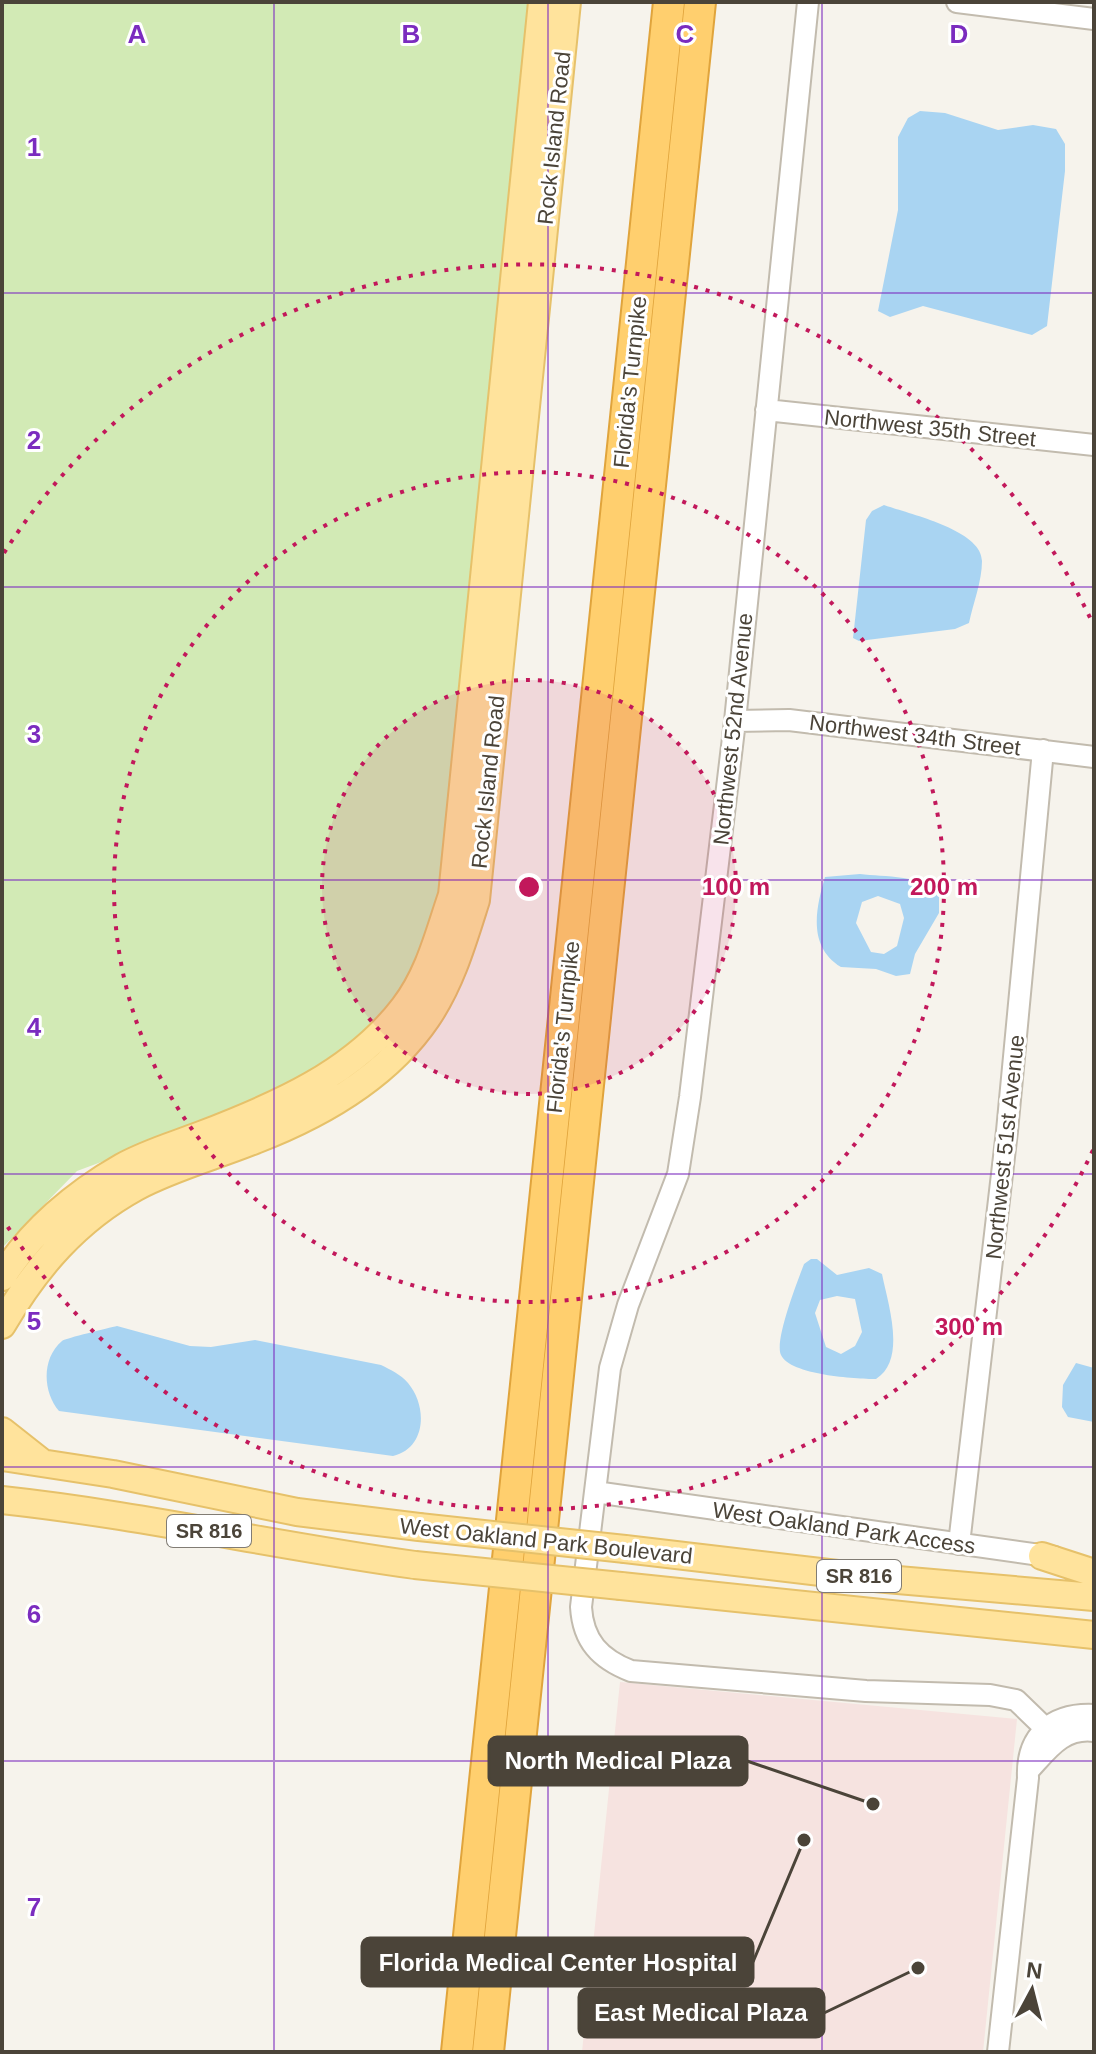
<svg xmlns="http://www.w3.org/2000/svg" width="1096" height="2054" font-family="Helvetica,sans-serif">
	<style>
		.medical { fill: #f6e3e0 }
		.green { fill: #d2eab5 }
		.water { fill: #a9d4f2; fill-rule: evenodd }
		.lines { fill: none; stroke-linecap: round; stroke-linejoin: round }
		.minor-casing { stroke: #c2bbae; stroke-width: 24 }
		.major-casing { stroke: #e6c16a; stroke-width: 30 }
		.highway-casing { stroke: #e0a43c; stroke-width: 34 }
		.minor { stroke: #fff; stroke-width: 20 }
		.major { stroke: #ffe39c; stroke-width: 26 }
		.highway { stroke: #ffcf6e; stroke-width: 30 }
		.major-bridge-casing { stroke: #e6c16a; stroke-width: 30; stroke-linecap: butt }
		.major-bridge { stroke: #ffe39c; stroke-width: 26 }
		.grid { fill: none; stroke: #7b2cbf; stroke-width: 2; stroke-opacity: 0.55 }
		.ring { fill: none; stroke: #c2185b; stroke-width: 4; stroke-dasharray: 4 8 }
		.labels { text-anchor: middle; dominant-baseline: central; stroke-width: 6; stroke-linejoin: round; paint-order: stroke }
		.shield { fill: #fff; stroke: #817c74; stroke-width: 2 }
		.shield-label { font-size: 20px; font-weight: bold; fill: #4b4439 }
		.street-label { font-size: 22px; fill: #4b4439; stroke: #fff }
		.grid-label { font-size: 26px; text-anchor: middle; font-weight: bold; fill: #7b2cbf; stroke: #fff; stroke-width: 6; stroke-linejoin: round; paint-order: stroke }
		.centre { fill: #c2185b; stroke: #fff; stroke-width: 4 }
		.ring-label { font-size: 24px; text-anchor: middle; font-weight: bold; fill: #c2185b; stroke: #fff; stroke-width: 6; stroke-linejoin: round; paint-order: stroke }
		.leader { fill: none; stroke: #4b4439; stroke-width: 3 }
		.callout-dot { fill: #4b4439; stroke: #fff; stroke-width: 3 }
		.callout { fill: #4b4439; stroke: #4b4439; stroke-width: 3 }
		.callout-label { font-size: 24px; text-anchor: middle; font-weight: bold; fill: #fff }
	</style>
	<rect width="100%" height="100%" fill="#f6f3ec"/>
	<path class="medical" d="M620 1682 1017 1719 983 2052H582Z"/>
	<path class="green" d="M2 2H536L446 891 409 996 343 1058 244 1109 77 1171 2 1248Z"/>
	<path class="water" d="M920 111 945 113 998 130 1033 125 1056 129 1065 144V171L1047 326 1032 335 923 306 890 317 878 311 898 210V137L908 118Z
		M884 505C909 514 982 530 982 561 982 581 973 604 969 623L955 629 859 641 853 638 866 520 872 511Z
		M860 874C883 877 926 874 939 897V913L915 954 910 974 896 976 876 969 841 967C807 946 816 908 825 877ZM878 896 900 904 904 918 897 946 884 954 871 952 856 923 862 902Z
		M811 1259H817L837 1275 869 1268 882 1274C888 1304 907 1360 876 1379 856 1379 790 1375 781 1355 774 1341 798 1280 804 1264ZM837 1296 855 1299 862 1332 855 1346 841 1354 826 1347 815 1313 820 1300Z
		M117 1326 190 1346 211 1347 255 1340 381 1365C391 1370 400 1374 408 1383 428 1407 426 1448 393 1456L59 1411C43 1392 41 1359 62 1341 66 1338 109 1328 117 1326Z
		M1076 1363 1094 1368V1422L1068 1417 1062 1407 1063 1385Z"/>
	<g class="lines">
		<defs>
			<path id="minor" d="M808 2 735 721 690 1097 678 1174 628 1305 610 1368 581 1607C583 1641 600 1659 631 1671L866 1691 990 1695 1016 1700 1045 1728
				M957 2 1094 19
				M766 410 1094 445
				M735 721 789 720 1094 757
				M595 1492 1054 1557
				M959 1544 1007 1131 1043 750
				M1028 1771C1047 1751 1062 1727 1094 1731
				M998 2052 1028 1778C1026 1736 1052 1713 1094 1715"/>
			<path id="major" d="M2 1277C31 1231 76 1193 122 1167 147 1153 175 1145 201 1135 277 1106 354 1073 404 1007 429 975 439 933 452 895L542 2
				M2 1325C36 1267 76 1220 136 1187 173 1167 216 1156 255 1140 320 1115 387 1077 427 1018 451 983 463 941 476 900L567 2
				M2 1431 40 1461
				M2 1457 113 1474 297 1512 419 1527
				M2 1500C141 1515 276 1546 415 1565
				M625 1549 863 1577 1094 1597
				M1042 1556 1094 1573
				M621 1586 1094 1635"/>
			<path id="highway" d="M457 2052 669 2
				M488 2052 700 2"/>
		</defs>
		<use href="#minor" class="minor-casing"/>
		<use href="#major" class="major-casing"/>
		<use href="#highway" class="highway-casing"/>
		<use href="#minor" class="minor"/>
		<use href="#major" class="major"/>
		<use href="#highway" class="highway"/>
		<defs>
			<path id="major-bridge" d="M419 1527 625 1549
				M415 1565 621 1586"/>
		</defs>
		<use href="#major-bridge" class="major-bridge-casing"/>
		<use href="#major-bridge" class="major-bridge"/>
	</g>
	<path class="grid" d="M274 2V2052M548 2V2052M822 2V2052M2 293H1094M2 587H1094M2 880H1094M2 1174H1094M2 1467H1094M2 1761H1094"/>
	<circle cx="529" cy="887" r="207" fill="#c2185b" fill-opacity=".12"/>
	<g class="ring">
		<circle cx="529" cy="887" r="207"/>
		<circle cx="529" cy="887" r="415"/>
		<path d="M1093 1150A622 622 0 0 1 4 1221M4 553A622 622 0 0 1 1093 624"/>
	</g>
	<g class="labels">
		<g class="shield">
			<rect x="167" y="1515" width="84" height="32" rx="6"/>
			<rect x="817" y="1560" width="84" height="32" rx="6"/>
		</g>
		<g class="shield-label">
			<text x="209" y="1531">SR 816</text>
			<text x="859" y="1576">SR 816</text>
		</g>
		<g class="street-label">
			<text transform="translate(554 138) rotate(-84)">Rock Island Road</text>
			<text transform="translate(630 382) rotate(-84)">Florida's Turnpike</text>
			<text transform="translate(930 428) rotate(6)">Northwest 35th Street</text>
			<text transform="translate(733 729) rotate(-84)">Northwest 52nd Avenue</text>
			<text transform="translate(915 735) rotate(7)">Northwest 34th Street</text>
			<text transform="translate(488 782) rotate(-84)">Rock Island Road</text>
			<text transform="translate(563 1027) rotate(-84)">Florida's Turnpike</text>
			<text transform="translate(1005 1147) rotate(-84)">Northwest 51st Avenue</text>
			<text transform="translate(844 1528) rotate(8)">West Oakland Park Access</text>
			<text transform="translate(546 1541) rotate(6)">West Oakland Park Boulevard</text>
		</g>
	</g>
	<g class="grid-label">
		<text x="137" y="43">A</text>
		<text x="411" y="43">B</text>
		<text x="685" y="43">C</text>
		<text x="959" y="43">D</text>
		<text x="34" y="156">1</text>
		<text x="34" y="449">2</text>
		<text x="34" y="743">3</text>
		<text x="34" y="1036">4</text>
		<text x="34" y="1330">5</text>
		<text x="34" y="1623">6</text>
		<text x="34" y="1916">7</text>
	</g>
	<circle cx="529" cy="887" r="12" class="centre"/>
	<g class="ring-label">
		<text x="736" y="895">100 m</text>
		<text x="944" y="895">200 m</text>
		<text x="969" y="1335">300 m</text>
	</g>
	<path class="leader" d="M873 1804L747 1761M804 1840L753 1962M918 1968L824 2013"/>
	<g class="callout-dot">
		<circle cx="873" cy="1804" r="8"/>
		<circle cx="804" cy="1840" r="8"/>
		<circle cx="918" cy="1968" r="8"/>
	</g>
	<g class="callout">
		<rect x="489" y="1737" width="258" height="48" rx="8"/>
		<rect x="362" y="1938" width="391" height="48" rx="8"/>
		<rect x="579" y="1989" width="245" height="48" rx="8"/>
	</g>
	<g class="callout-label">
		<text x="618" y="1769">North Medical Plaza</text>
		<text x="558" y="1971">Florida Medical Center Hospital</text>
		<text x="701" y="2021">East Medical Plaza</text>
	</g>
	<rect width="1096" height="2054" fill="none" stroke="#4b4439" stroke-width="8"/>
	<g transform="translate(1032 1990) rotate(7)" stroke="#ffffff" stroke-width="6" paint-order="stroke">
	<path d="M0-6L14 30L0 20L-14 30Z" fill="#4b4439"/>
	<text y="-12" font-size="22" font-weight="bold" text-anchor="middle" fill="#4b4439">N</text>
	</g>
</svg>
